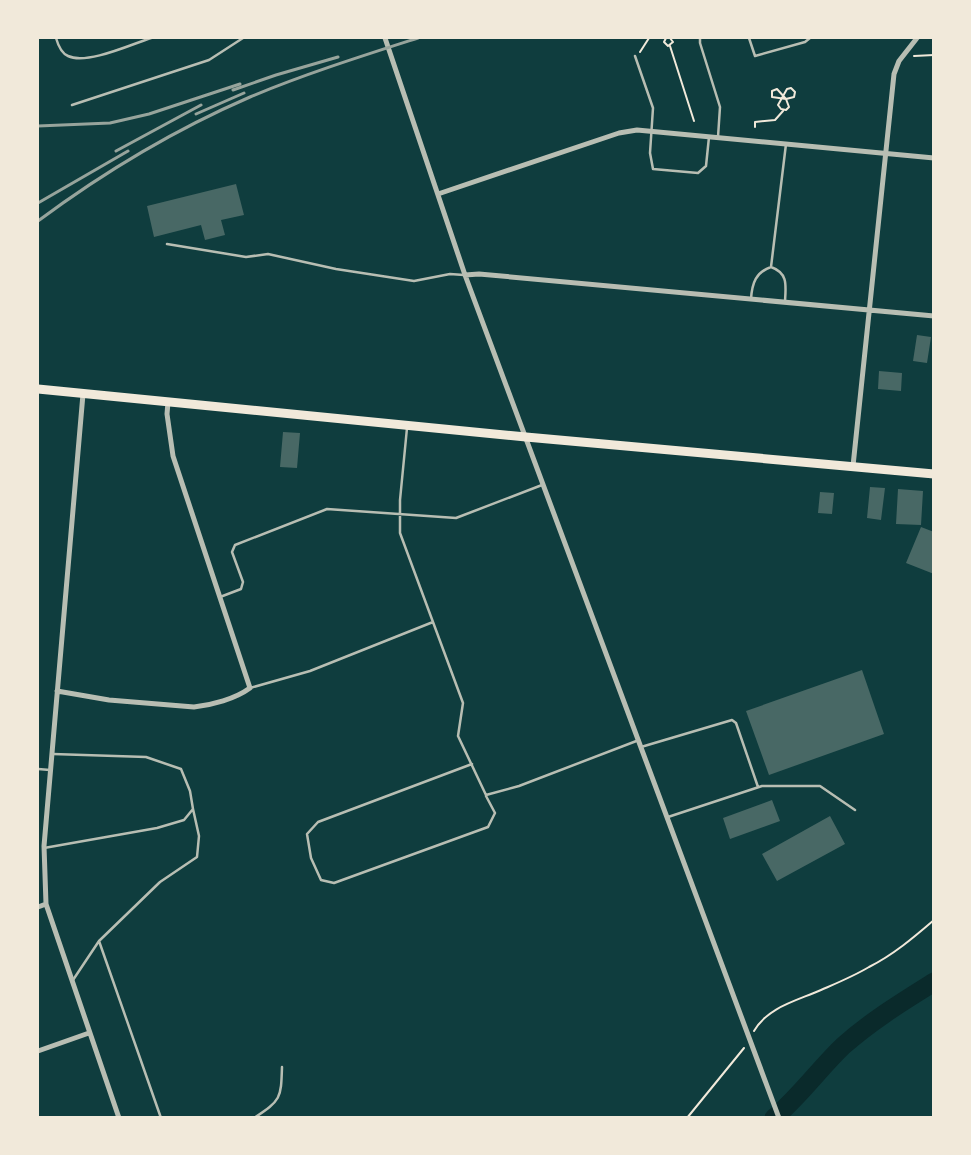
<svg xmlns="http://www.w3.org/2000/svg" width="971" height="1155" font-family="'Public Sans',sans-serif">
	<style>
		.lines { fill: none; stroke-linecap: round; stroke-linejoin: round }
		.river { stroke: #0a2a2b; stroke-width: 19 }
		.building { fill: #486865 }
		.path { stroke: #f1e9da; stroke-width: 2 }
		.service { stroke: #b8beb3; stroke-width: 2.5 }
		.minor { stroke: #b8beb3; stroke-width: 5 }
		.trunk { stroke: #f1e9da; stroke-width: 9 }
		.rail { stroke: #97a49c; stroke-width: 3 }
	</style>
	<rect width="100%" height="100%" fill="#0f3d3e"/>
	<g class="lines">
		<path class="river" d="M774 1118C800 1096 819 1069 843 1046 871 1021 902 1002 934 982"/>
	</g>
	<path class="building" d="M236 184 244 215 221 220 225 235 205 240 201 225 154 237 147 206Z
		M917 335 931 337 927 363 913 361Z
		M879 371 902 373 901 391 878 389Z
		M283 432 300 433 297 468 280 467Z
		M870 487 885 488 881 520 867 518Z
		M898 489 923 491 921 525 896 524Z
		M820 492 834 493 832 514 818 513Z
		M921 527 934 532V574L906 563Z
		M862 670 884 734 769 775 746 711Z
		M772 800 780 821 730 839 723 818Z
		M830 816 845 844 777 881 762 854Z"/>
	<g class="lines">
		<path class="path" d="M666 38 664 42 668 46 673 42 670 38
			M670 46 694 121
			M640 52 649 38
			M914 56 934 55
			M791 88 795 92 794 97 786 99 789 107 786 110 781 109 778 105 787 89Z
			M777 89 786 99 772 97V91Z
			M755 127V122L775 120 783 111
			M754 1031C768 1007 796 1001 821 990 837 983 854 976 869 967 893 955 913 938 934 920
			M687 1118 744 1048"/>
		<path class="service" d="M56 38C58 45 61 53 68 56 87 65 132 44 151 38
			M700 38V43L720 107 718 137
			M749 38 755 56 805 42 810 38
			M635 56 653 108 650 153 653 169 698 173 706 166 709 137
			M72 105 209 60 243 38
			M167 244 246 257 268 254 336 269 414 281 450 274 464 275
			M771 267C788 273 786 285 785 301
			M751 299C752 283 756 272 771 267L786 144
			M407 428 400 500V533L463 703 458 736 486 795 519 786 639 740
			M220 597 241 589 243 582 232 552 235 545 327 509 456 518 542 485
			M250 688 310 671 433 622
			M641 747 732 720 736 723 758 787
			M472 764 318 822 307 834 311 858 321 880 334 883 488 827 495 813 486 796
			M38 769 50 770
			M668 817 762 786H820L855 810
			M44 848 157 828 184 820 193 809 190 791 181 769 146 757 53 754
			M99 941 161 1118
			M73 980 99 941 160 882 197 857 199 836 193 809
			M254 1118C281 1100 281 1099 282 1067"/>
		<path class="minor" d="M385 38 465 275 779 1118
			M438 194 619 133 637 130 934 158
			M465 275 479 274 934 316
			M83 394 44 846 46 904 119 1118
			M853 466 894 74 899 61 917 38
			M57 691 109 700 194 707C212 705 235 699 250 688L173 456 167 414 168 402
			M38 907 46 904
			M38 1051 89 1033"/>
		<path class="trunk" d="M38 389 526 437 934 474"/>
		<path class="rail" d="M233 90 276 75 338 57
			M196 114 244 93
			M38 126 110 123 149 114 240 84
			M116 151 201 105
			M38 203 128 151
			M38 221C104 172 174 130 250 97 305 74 362 56 418 38"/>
	</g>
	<rect width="971" height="1155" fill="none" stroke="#f1e9da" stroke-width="78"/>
</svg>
